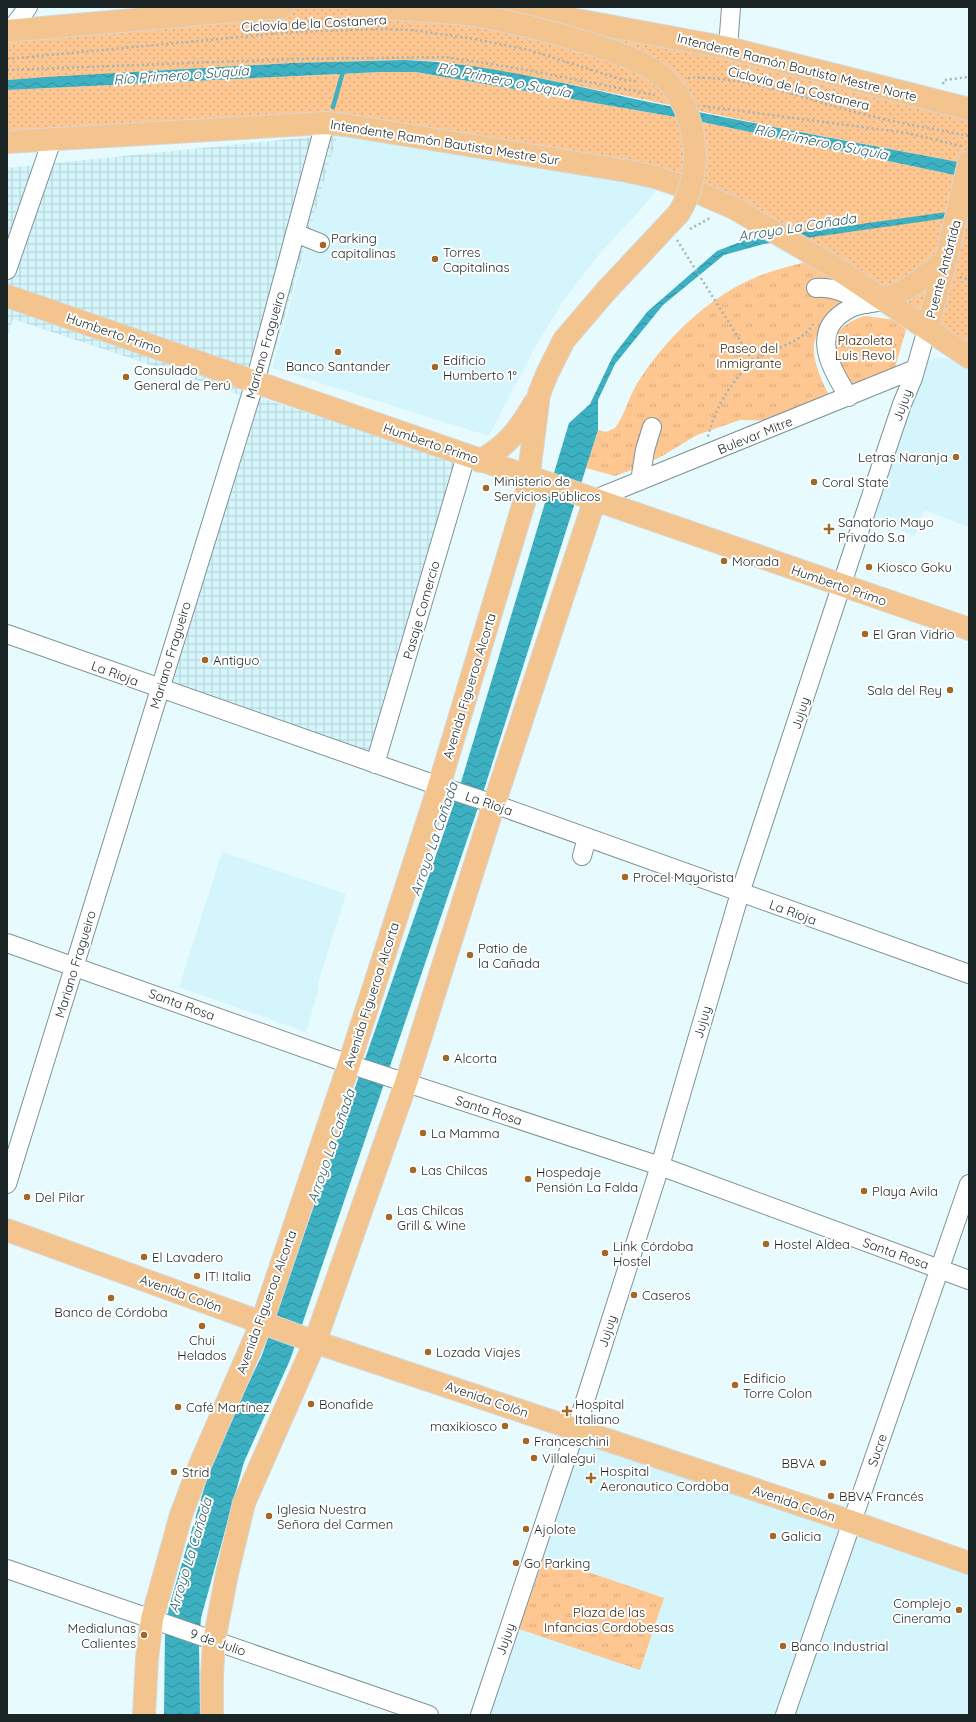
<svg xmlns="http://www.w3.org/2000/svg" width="976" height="1722" font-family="Quicksand,sans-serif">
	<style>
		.built { fill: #d4f5fb }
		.industrial { fill: url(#industrial-grid) }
		.grass { fill: url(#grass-dots) }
		.park { fill: url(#park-tufts) }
		.water { fill: url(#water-waves) }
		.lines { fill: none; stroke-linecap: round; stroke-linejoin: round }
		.stream { stroke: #3db0c2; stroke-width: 4.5 }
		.minor-casing { stroke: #7f9498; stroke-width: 20 }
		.major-casing { stroke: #d6d8d8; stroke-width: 24 }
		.path { stroke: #a5b4b7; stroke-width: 2.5; stroke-dasharray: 2 3; stroke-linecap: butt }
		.minor { stroke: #fff; stroke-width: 18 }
		.major { stroke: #f4c48e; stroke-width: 22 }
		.major-bridge-casing { stroke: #d6d8d8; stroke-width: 24; stroke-linecap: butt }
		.major-bridge { stroke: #f4c48e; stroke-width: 22 }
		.poi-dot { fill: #a26827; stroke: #fff; stroke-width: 1.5 }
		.labels { text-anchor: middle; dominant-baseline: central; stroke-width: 4; stroke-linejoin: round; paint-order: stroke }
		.street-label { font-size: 13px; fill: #1c2526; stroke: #fff }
		.poi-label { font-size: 13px; fill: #1c2526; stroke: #fff; text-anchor: start }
		.park-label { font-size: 13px; fill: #3e260b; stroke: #fff }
		.water-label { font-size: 14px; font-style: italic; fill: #2f5f67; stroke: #fff }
	</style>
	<defs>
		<pattern id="industrial-grid" width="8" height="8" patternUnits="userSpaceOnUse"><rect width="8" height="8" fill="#d4f5fb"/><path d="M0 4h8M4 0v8" fill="none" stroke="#b5d2d7"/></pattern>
		<pattern id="grass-dots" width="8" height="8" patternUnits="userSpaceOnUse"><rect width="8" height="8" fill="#fec690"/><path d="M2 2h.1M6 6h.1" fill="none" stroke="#d9aa7c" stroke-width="1.8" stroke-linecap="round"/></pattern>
		<pattern id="park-tufts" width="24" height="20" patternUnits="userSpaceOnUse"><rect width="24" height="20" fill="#fec690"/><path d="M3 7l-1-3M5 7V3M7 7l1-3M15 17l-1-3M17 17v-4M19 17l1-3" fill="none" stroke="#d9aa7c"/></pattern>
		<pattern id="water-waves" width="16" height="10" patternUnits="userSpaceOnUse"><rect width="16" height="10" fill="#3db0c2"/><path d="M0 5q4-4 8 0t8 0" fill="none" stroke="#328f9d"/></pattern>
	</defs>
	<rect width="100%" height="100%" fill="#e7fafe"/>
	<path class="built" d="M338 134 579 173 657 189 643 207 601 252 564 300 535 347 489 436 272 368Z
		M934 358H944L969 363V527L924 510 915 536 864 517 926 363Z
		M222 852 346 894 317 986 319 988 306 1032 179 987Z
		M576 1429 969 1566V1715H480Z"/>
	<path class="industrial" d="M338 134 261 398 457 461 371 753 168 683 241 395 13 319 7 337V168Z"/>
	<path class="grass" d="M282 7H508L969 109V164L790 130 545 79 439 61 405 60 292 63 7 80V31Z
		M380 72H416L693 120 969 178V357L714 198 345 125 7 142V90Z"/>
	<path class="park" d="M806 262 857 291C839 304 818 322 814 345 812 360 822 382 829 395L782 421 740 420 697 435 662 456 637 468 615 476 586 468 598 430 606 432 615 428C625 415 629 396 638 382 667 337 709 296 759 276 774 270 791 266 806 262Z
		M865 316 895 320 906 330 895 367 849 386C832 355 822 329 865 316Z
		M544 1557 664 1598 640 1670 519 1629Z"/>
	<path class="water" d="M405 60C489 63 572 86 654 103 759 125 864 144 969 164V178L693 120 416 72H380L7 90V80L47 77 292 63Z
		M969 209V215L764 244 724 255 663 305 615 364 598 400V430L482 796 290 1360 244 1462 201 1618 199 1642 200 1715H164L165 1632 169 1607 214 1455 262 1355 459 789 569 423 590 404 613 356 647 312 717 251 745 240Z"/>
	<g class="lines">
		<path class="stream" d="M333 107 344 68"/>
		<defs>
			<path id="minor" d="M10 31 28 7
				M728 48 731 7
				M295 233 320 243
				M7 270 52 140
				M816 288C835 286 851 296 867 304
				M849 397C830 368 808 329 851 308 861 303 873 304 884 300
				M640 481 645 450 652 427
				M595 499 915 369
				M7 634 439 786 494 804 969 974
				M375 764 466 456
				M582 856 587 838
				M7 943 349 1064 660 1166 969 1280
				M7 1184 255 382 325 123
				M7 1569 429 1715
				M480 1715 576 1429 660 1166 740 893 864 517 902 404 913 378 927 329
				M785 1715 969 1184"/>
			<path id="major" d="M506 7 728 48 969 109
				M7 31 282 7
				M7 142 325 123 345 125 627 171 655 177 688 188 734 208 836 268 969 357
				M7 296 969 629
				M884 300 910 287 946 260
				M927 329 946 260 969 162
				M480 461C508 445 518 431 534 404
				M7 1230 315 1342 852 1522 969 1563
				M144 1715 147 1658 152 1619 181 1515 200 1465 262 1322 349 1064 439 786 526 496 539 394 547 374 564 340 606 291
				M212 1715V1676L214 1641 227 1574 244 1503 315 1342 406 1083 494 804 595 499"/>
		</defs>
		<use href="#minor" class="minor-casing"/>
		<use href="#major" class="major-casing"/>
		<path class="path" d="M293 22 348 19
			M288 23 312 30
			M7 59 293 32 384 29 411 30 475 39 529 50 623 80 637 81
			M7 70 295 59 446 57 516 68 655 95
			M688 78C746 75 803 99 859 113 895 123 932 128 969 136
			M943 84 944 80 969 77
			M794 93 864 107 870 103
			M703 106 907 133 961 146
			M690 229 712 217
			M677 240 753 361C731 382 715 407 708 437
			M960 277 969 280
			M753 361C773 347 800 345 813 324"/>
		<use href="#minor" class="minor"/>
		<use href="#major" class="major"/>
		<defs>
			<path id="major-bridge" d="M361 7C400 10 440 10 479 16 518 23 556 33 594 45 620 54 649 62 669 83 681 96 690 117 693 135 698 162 693 190 679 213L606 291"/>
		</defs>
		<use href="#major-bridge" class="major-bridge-casing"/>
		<use href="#major-bridge" class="major-bridge"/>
	</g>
	<g class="poi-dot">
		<circle cx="323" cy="245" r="4"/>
		<circle cx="435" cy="259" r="4"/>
		<circle cx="338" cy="352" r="4"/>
		<circle cx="435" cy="367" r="4"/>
		<circle cx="126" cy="377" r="4"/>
		<circle cx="956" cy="457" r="4"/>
		<circle cx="814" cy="482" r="4"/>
		<circle cx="486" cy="488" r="4"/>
		<path d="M827 523h4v4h4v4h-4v4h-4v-4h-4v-4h4z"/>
		<circle cx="724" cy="561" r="4"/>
		<circle cx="869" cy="567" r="4"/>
		<circle cx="865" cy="634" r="4"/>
		<circle cx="205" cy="660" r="4"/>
		<circle cx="950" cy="690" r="4"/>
		<circle cx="625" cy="877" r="4"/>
		<circle cx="470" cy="955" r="4"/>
		<circle cx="446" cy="1058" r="4"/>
		<circle cx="423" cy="1133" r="4"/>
		<circle cx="413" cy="1170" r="4"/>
		<circle cx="528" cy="1179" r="4"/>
		<circle cx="864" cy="1191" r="4"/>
		<circle cx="27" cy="1197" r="4"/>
		<circle cx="389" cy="1217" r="4"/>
		<circle cx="766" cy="1244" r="4"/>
		<circle cx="605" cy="1253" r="4"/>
		<circle cx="144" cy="1257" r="4"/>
		<circle cx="197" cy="1276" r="4"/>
		<circle cx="634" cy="1295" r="4"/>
		<circle cx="111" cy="1298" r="4"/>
		<circle cx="202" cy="1326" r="4"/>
		<circle cx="428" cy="1352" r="4"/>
		<circle cx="735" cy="1385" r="4"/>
		<circle cx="311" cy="1404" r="4"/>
		<circle cx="178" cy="1407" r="4"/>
		<path d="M565 1405h4v4h4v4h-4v4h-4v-4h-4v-4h4z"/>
		<circle cx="505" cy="1426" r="4"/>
		<circle cx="526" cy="1441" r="4"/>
		<circle cx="534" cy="1458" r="4"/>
		<circle cx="823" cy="1463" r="4"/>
		<circle cx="174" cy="1472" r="4"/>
		<path d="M589 1472h4v4h4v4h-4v4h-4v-4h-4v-4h4z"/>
		<circle cx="831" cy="1496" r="4"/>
		<circle cx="269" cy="1516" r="4"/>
		<circle cx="526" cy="1529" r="4"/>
		<circle cx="773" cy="1536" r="4"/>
		<circle cx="516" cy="1563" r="4"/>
		<circle cx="959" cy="1610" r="4"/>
		<circle cx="144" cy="1635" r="4"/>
		<circle cx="783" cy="1646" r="4"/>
	</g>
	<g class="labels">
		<g class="street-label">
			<text transform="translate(314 23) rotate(-3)">Ciclovía de la Costanera</text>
			<text transform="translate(797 67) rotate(14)">Intendente Ramón Bautista Mestre Norte</text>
			<text transform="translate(799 88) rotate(14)">Ciclovía de la Costanera</text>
			<text transform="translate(445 142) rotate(9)">Intendente Ramón Bautista Mestre Sur</text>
			<text transform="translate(943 269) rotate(-75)">Puente Antártida</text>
			<text transform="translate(114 333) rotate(19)">Humberto Primo</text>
			<text transform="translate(265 345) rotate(-74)">Mariano Fragueiro</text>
			<text transform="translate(902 405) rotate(-70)">Jujuy</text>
			<text transform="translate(755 435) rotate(-22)">Bulevar Mitre</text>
			<text transform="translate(431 443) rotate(19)">Humberto Primo</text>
			<text transform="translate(839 585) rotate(19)">Humberto Primo</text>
			<text transform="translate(421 610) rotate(-74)">Pasaje Comercio</text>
			<text transform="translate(170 655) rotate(-73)">Mariano Fragueiro</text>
			<text transform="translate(115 673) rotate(20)">La Rioja</text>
			<text transform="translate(469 686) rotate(-73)">Avenida Figueroa Alcorta</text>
			<text transform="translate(800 713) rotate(-72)">Jujuy</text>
			<text transform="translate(489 803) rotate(19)">La Rioja</text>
			<text transform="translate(793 912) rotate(20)">La Rioja</text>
			<text transform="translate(75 964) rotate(-73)">Mariano Fragueiro</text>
			<text transform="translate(371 995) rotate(-72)">Avenida Figueroa Alcorta</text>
			<text transform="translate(182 1004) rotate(20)">Santa Rosa</text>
			<text transform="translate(702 1022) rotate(-74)">Jujuy</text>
			<text transform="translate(489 1110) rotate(18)">Santa Rosa</text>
			<text transform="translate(896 1253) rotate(20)">Santa Rosa</text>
			<text transform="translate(181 1293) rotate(20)">Avenida Colón</text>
			<text transform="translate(266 1302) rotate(-70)">Avenida Figueroa Alcorta</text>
			<text transform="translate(607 1331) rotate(-72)">Jujuy</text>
			<text transform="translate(487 1399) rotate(19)">Avenida Colón</text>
			<text transform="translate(877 1450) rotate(-71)">Sucre</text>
			<text transform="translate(794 1503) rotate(19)">Avenida Colón</text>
			<text transform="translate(505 1639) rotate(-71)">Jujuy</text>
			<text transform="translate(218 1642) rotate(19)">9 de Julio</text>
		</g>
		<g class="poi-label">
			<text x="331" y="238">Parking<tspan x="331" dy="15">capitalinas</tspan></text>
			<text x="443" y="252">Torres<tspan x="443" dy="15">Capitalinas</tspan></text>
			<text x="443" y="360">Edificio<tspan x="443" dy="15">Humberto 1°</tspan></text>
			<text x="338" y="366" text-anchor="middle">Banco Santander</text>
			<text x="134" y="370">Consulado<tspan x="134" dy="15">General de Perú</tspan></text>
			<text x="948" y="457" text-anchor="end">Letras Naranja</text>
			<text x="494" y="481">Ministerio de<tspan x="494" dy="15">Servicios Públicos</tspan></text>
			<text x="822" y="482">Coral State</text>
			<text x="838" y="522">Sanatorio Mayo<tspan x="838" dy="15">Privado S.a</tspan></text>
			<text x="732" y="561">Morada</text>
			<text x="877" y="567">Kiosco Goku</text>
			<text x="873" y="634">El Gran Vidrio</text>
			<text x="213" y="660">Antiguo</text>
			<text x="942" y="690" text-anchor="end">Sala del Rey</text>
			<text x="633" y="877">Procel Mayorista</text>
			<text x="478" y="948">Patio de<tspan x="478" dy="15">la Cañada</tspan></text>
			<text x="454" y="1058">Alcorta</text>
			<text x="431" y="1133">La Mamma</text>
			<text x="421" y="1170">Las Chilcas</text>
			<text x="536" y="1172">Hospedaje<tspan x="536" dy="15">Pensión La Falda</tspan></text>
			<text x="872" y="1191">Playa Avila</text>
			<text x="35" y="1197">Del Pilar</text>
			<text x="397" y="1210">Las Chilcas<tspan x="397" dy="15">Grill &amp; Wine</tspan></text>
			<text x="774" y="1244">Hostel Aldea</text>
			<text x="613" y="1246">Link Córdoba<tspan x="613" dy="15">Hostel</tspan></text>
			<text x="152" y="1257">El Lavadero</text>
			<text x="205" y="1276">IT! Italia</text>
			<text x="642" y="1295">Caseros</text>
			<text x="111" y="1312" text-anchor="middle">Banco de Córdoba</text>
			<text x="202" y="1340" text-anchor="middle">Chui<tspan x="202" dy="15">Helados</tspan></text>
			<text x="436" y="1352">Lozada Viajes</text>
			<text x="743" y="1378">Edificio<tspan x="743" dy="15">Torre Colon</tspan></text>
			<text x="319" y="1404">Bonafide</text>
			<text x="575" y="1404">Hospital<tspan x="575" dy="15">Italiano</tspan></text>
			<text x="186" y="1407">Café Martínez</text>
			<text x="497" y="1426" text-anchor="end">maxikiosco</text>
			<text x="534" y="1441">Franceschini</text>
			<text x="542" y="1458">Villalegui</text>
			<text x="815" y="1463" text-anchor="end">BBVA</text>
			<text x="600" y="1471">Hospital<tspan x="600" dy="15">Aeronautico Cordoba</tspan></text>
			<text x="182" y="1472">Strid</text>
			<text x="839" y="1496">BBVA Francés</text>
			<text x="277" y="1509">Iglesia Nuestra<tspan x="277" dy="15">Señora del Carmen</tspan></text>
			<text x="534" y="1529">Ajolote</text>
			<text x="781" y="1536">Galicia</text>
			<text x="524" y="1563">Go Parking</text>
			<text x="951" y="1603" text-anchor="end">Complejo<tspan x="951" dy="15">Cinerama</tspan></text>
			<text x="136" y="1628" text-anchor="end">Medialunas<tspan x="136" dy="15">Calientes</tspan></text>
			<text x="791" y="1646">Banco Industrial</text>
		</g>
		<g class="park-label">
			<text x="865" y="340">Plazoleta<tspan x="865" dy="15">Luis Revol</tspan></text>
			<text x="749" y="348">Paseo del<tspan x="749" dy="15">Inmigrante</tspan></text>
			<text x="609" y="1612">Plaza de las<tspan x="609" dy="15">Infancias Cordobesas</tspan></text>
		</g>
		<g class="water-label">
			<text transform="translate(181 75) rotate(-4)">Río Primero o Suquía</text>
			<text transform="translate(504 80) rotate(11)">Río Primero o Suquía</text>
			<text transform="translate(821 142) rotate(11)">Río Primero o Suquía</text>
			<text transform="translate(797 227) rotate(-9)">Arroyo La Cañada</text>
			<text transform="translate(434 839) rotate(-71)">Arroyo La Cañada</text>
			<text transform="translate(331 1146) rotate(-71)">Arroyo La Cañada</text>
			<text transform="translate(190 1555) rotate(-73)">Arroyo La Cañada</text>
		</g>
	</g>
	<rect width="976" height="1722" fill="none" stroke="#1c2526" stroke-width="16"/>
</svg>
